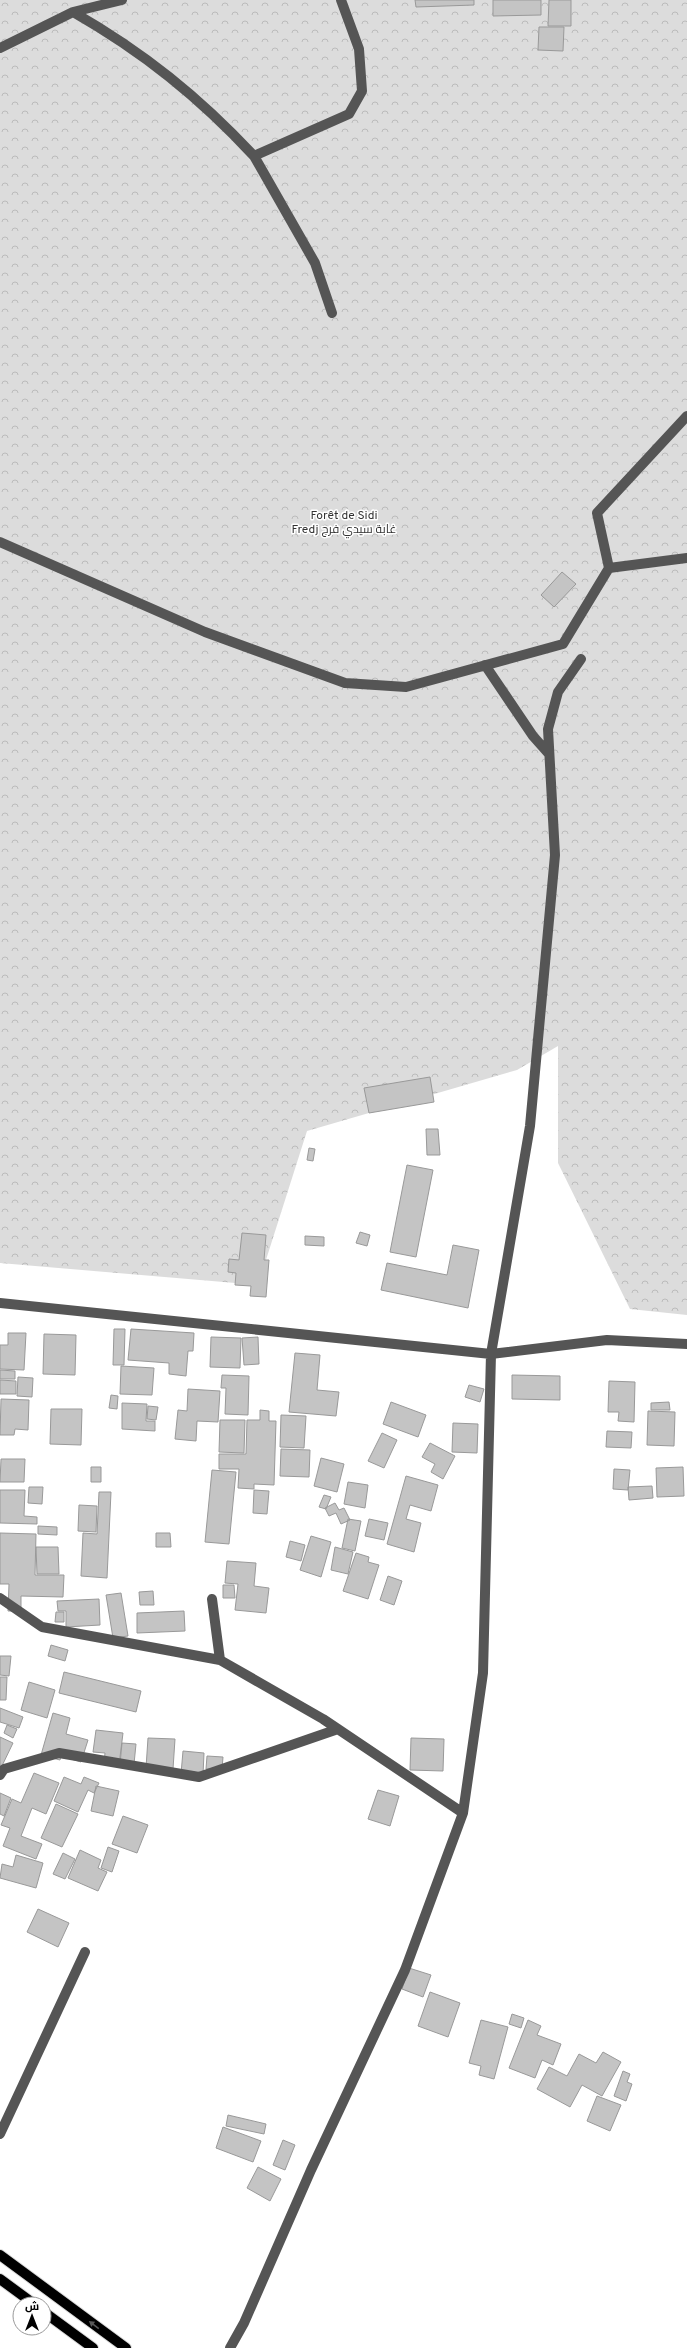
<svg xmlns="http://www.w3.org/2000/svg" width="687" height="2348" font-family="Overpass,Cairo,sans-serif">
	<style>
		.forest { fill: url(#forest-crowns) }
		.building { fill: #c4c4c4; stroke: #999 }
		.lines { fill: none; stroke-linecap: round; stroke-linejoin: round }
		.major-casing { stroke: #dbdbdb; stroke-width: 12 }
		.minor { stroke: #555; stroke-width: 10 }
		.major { stroke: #000; stroke-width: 10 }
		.oneway { fill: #595959 }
		.labels { text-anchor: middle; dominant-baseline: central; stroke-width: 3; stroke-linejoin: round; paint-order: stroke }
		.park-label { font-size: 12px; fill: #333; stroke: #fff }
	</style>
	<defs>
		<pattern id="forest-crowns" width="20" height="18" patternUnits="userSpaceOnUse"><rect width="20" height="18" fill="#dcdcdc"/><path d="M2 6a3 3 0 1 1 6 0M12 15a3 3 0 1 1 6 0" fill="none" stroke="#bbb"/></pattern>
	</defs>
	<rect width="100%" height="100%" fill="#fff"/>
	<path class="forest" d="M0 0H687V1315L630 1309 558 1163V1046L517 1070 307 1131 258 1285 0 1263Z"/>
	<path class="building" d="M415 0H474V5L416 7Z
		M493 0H541V15L493 16Z
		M549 0H571V26H548Z
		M539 27H564L563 51 538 50Z
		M562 572 576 584 554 607 541 595Z
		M430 1077 434 1102 369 1113 364 1088Z
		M426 1129H438L440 1155H427Z
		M309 1148 315 1149 313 1161 307 1160Z
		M407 1165 433 1170 416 1257 390 1252Z
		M360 1232 370 1235 367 1246 356 1243Z
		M242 1233 266 1235 264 1260H269L266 1297 250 1296 251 1286 235 1285 236 1273 228 1272 229 1259 239 1260Z
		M305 1236 324 1237V1246L305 1245Z
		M453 1245 479 1250 468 1308 381 1290 387 1263 447 1275Z
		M114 1329H125L124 1365H113Z
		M131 1329 194 1333 193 1351H188L186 1376 169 1374V1363L128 1360Z
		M8 1333H26L24 1370 0 1369V1345H8Z
		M44 1334 76 1335 75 1375 43 1374Z
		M211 1337 241 1338 240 1368 210 1367Z
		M258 1337 259 1364 244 1365 242 1338Z
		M295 1353 320 1355 317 1390 339 1392 336 1416 289 1412Z
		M121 1366 154 1368 152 1395 120 1394Z
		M0 1370 15 1371V1379H0Z
		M222 1375 249 1376 248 1415 225 1414 226 1388H221Z
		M512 1375 560 1376V1400L512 1399Z
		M18 1377 33 1378 32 1397 17 1396Z
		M0 1380 16 1381V1394H0Z
		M609 1381 635 1382 634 1422 618 1421 619 1412H608Z
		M469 1385 484 1389 480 1402 465 1397Z
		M188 1389 220 1391 218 1422 197 1421 196 1441 175 1439 178 1410 187 1411Z
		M111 1395 118 1396 117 1409 109 1408Z
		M1 1399 29 1400 28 1430 15 1429 14 1435H0Z
		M391 1402 426 1415 418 1437 383 1424Z
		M669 1402 670 1410H651V1403Z
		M122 1403 147 1404 146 1421H155V1431L122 1429Z
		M148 1406 158 1407 156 1420 147 1419Z
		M51 1409H82L81 1445 50 1444Z
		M260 1410 269 1411V1421H276L274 1485 254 1484V1489L238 1488 239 1469H219V1454H246L247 1420H260Z
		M648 1411 675 1412 674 1446 647 1445Z
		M281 1415 306 1416 304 1448 280 1447Z
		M220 1420H245L244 1453 219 1452Z
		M453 1423 478 1424 477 1453 452 1452Z
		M607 1431 632 1432 631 1448 606 1447Z
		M382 1433 397 1440 384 1468 368 1461Z
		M430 1443 455 1456 443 1479 431 1472 435 1464 422 1457Z
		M281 1449 310 1450 309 1477 280 1476Z
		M321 1458 344 1464 337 1492 314 1486Z
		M1 1459H25L24 1482H0Z
		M91 1467H101V1482H91Z
		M683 1467 684 1496 657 1497 656 1468Z
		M614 1469 630 1470 628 1490 613 1489Z
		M212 1470 236 1472 229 1544 205 1542Z
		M406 1476 438 1485 431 1511 410 1505 406 1519 421 1523 414 1552 387 1544Z
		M348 1482 368 1485 365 1508 344 1504Z
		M652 1486 653 1498 629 1500 628 1487Z
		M29 1487H43L42 1504 28 1503Z
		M0 1490H25L24 1516 37 1517V1524L0 1523Z
		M254 1490 269 1491 267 1514 253 1513Z
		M99 1492H111L107 1578 81 1576 83 1533 97 1534Z
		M324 1495 331 1497 326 1509 319 1507Z
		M335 1503 339 1510 344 1508 350 1520 341 1524 336 1513 329 1516 325 1508Z
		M79 1505 97 1506 96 1532 78 1531Z
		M348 1519 361 1521 355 1551 342 1548Z
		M369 1519 388 1523 384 1540 365 1536Z
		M38 1526 57 1527V1535L38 1534Z
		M0 1533 36 1534 35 1575H64L63 1597 21 1596V1611H8L9 1584H0Z
		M156 1533H170L171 1547H156Z
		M311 1536 331 1542 321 1577 300 1570Z
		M290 1541 305 1545 301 1561 286 1557Z
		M36 1547H58L59 1574H37Z
		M335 1547 353 1552 348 1574 331 1570Z
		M356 1553 369 1557 368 1562 379 1565 368 1599 343 1591Z
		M227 1561 256 1563 254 1586 269 1588 266 1613 235 1610 238 1584 225 1583Z
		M388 1576 402 1581 394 1605 380 1600Z
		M223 1585H234L235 1598H223Z
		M153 1591 154 1605H140L139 1592Z
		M121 1593 128 1636 113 1638 106 1595Z
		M99 1599 100 1625 66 1627V1611H58L57 1601Z
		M184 1611 185 1631 137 1633V1613Z
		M56 1612H64V1622H55Z
		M51 1645 68 1650 65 1661 48 1656Z
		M0 1656H11L9 1676 0 1675Z
		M64 1672 141 1691 136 1712 59 1693Z
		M0 1677H7L6 1700H0Z
		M29 1682 55 1690 47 1718 21 1710Z
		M0 1708 23 1717 19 1728 0 1722Z
		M53 1713 70 1718 66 1734 88 1740 81 1762 61 1756 60 1760 41 1755Z
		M7 1725 17 1729 13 1738 4 1733Z
		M96 1730 123 1733 119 1765 104 1763 105 1753 93 1752Z
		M0 1737 13 1743 0 1770Z
		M148 1738 175 1739 173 1769 146 1768Z
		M411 1738 444 1739 443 1771 410 1770Z
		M122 1743 136 1744 134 1764H120Z
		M183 1751 204 1753 203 1775 181 1774Z
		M207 1756 223 1757 222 1769H206Z
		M34 1773 59 1783 46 1814 32 1808 21 1836 42 1844 36 1859 3 1846 10 1828 1 1825 12 1799 21 1803Z
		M64 1777 81 1784 84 1777 99 1783 94 1793 88 1790 78 1812 54 1801Z
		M96 1786 119 1791 113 1816 91 1811Z
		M378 1790 399 1796 390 1826 368 1819Z
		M0 1793 11 1798 4 1816 0 1814Z
		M56 1804 78 1814 62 1847 41 1838Z
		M123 1816 148 1825 137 1853 112 1844Z
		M108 1847 119 1851 112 1872 101 1868Z
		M80 1850 101 1860 98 1868 107 1872 98 1891 68 1878Z
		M63 1853 75 1859 65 1879 53 1874Z
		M16 1855 43 1863 36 1888 0 1878 2 1864 13 1867Z
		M38 1909 69 1923 58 1947 27 1932Z
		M409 1968 431 1975 423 1997 402 1989Z
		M430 1992 460 2003 448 2037 418 2026Z
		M512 2014 524 2018 521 2028 509 2024Z
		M481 2020 508 2027 494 2079 479 2075 481 2066 469 2063Z
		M528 2020 541 2026 537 2035 561 2044 553 2065 542 2060 535 2078 509 2068Z
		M603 2052 621 2062 602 2096 582 2085 570 2107 537 2089 549 2067 567 2076 579 2054 596 2063Z
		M623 2071 630 2074 627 2082 632 2084 626 2101 614 2096Z
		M597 2096 621 2105 610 2131 587 2121Z
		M228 2115 266 2124 264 2134 226 2126Z
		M223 2127 261 2141 253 2162 216 2148Z
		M283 2140 295 2145 285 2170 273 2165Z
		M258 2167 281 2179 270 2201 247 2188Z"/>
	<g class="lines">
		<defs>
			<path id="major" d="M0 2255 126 2348
				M0 2279 34 2304
				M44 2312 93 2348"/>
		</defs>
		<use href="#major" class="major-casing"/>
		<path class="minor" d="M73 12C143 52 199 97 254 156
			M0 48 73 12 122 0
			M332 313 315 263 254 156 349 114 362 91 359 49 341 0
			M0 542 205 632 345 683 406 687 563 644 609 568 687 558
			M609 568 597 513 687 416
			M485 665 533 736 549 754
			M0 1303 491 1354 607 1340 687 1344
			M0 1598 42 1627 220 1660
			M212 1599 220 1660 323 1719 463 1813
			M0 1775 4 1769 59 1753 199 1777 338 1729
			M0 2134 85 1952
			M230 2348 244 2323 311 2170 405 1970 463 1813 483 1673 491 1354 530 1126 555 855 548 729 558 692 581 659"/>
		<use href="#major" class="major"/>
	</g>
	<defs><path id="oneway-solid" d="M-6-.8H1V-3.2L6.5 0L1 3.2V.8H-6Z"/></defs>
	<use class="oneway" href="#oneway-solid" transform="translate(94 2325) rotate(-143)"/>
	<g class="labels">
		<g class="park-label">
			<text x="344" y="516">Forêt de Sidi<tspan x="344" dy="14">Fredj غابة سيدي فرج</tspan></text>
		</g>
	</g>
	<g transform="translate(32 2316)"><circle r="19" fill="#ffffff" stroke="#999999"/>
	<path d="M0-3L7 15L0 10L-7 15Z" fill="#000000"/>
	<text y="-6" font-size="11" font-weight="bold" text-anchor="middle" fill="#000000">ش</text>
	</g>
</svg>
